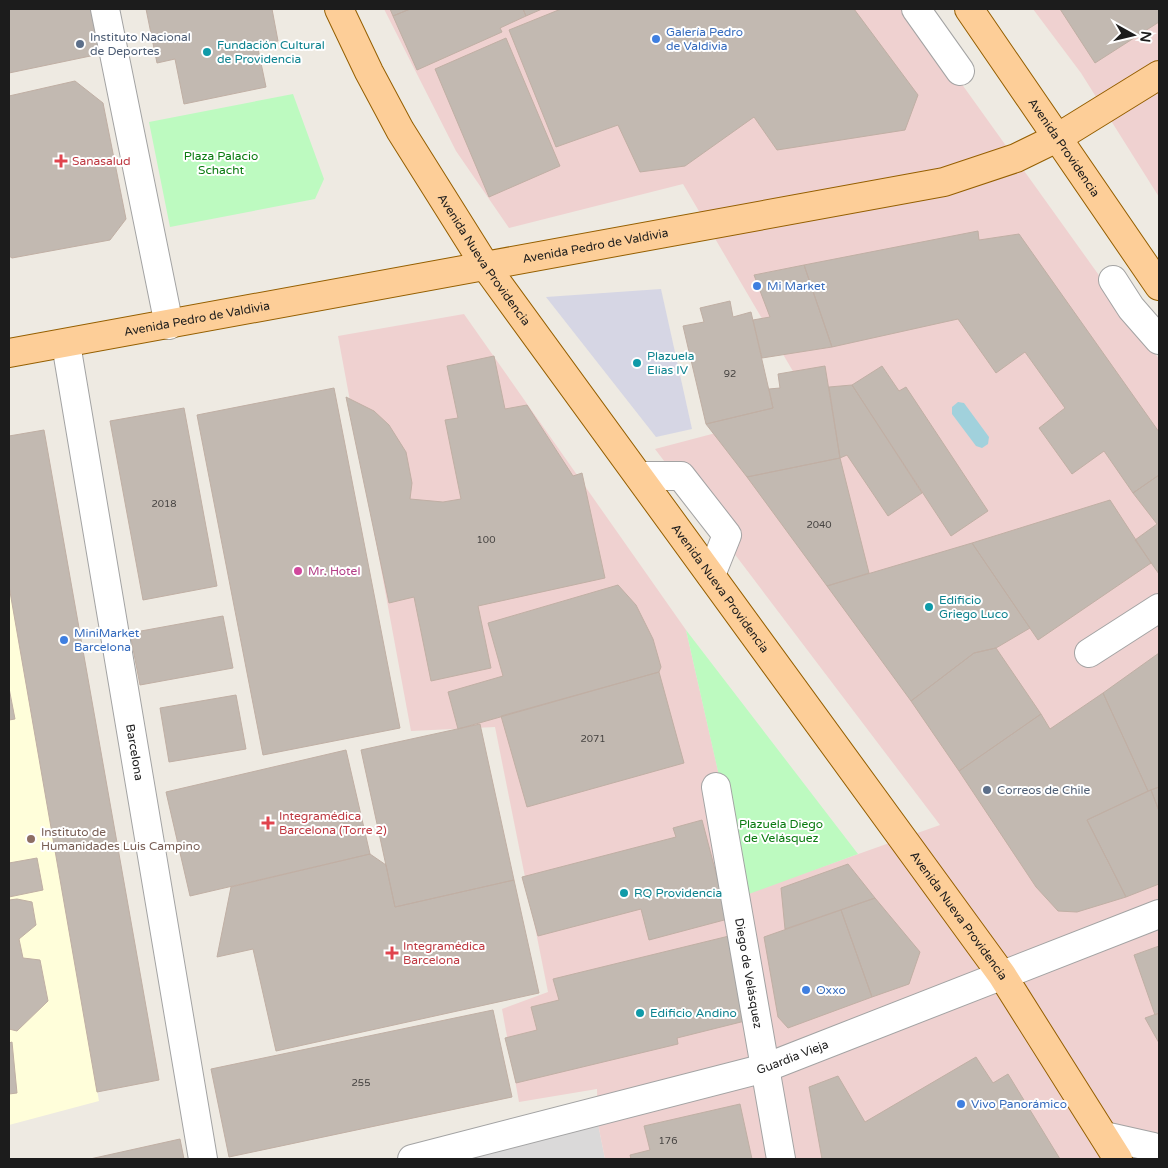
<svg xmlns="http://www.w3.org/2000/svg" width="1168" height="1168" font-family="'Varela Round',sans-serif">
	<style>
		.residential { fill: #dad9d9 }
		.commercial { fill: #efd1d0 }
		.education { fill: #fffeda }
		.park { fill: #bdfac0 }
		.plaza { fill: #d6d6e4 }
		.water { fill: #a1d1dc }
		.building { fill: #c2b9b1; stroke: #c0afa4 }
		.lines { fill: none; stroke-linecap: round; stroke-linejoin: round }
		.minor-casing { stroke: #a3a3a3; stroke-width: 30 }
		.major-casing { stroke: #955f00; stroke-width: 30 }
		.minor { stroke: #fff; stroke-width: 28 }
		.major { stroke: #fdce98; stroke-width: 28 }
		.shop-dot { fill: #3f7fe0; stroke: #fff; stroke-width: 2 }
		.service-dot { fill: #5c6f8a; stroke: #fff; stroke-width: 2 }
		.culture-dot { fill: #0f9aa8; stroke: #fff; stroke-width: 2 }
		.health-dot { fill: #e0444e; stroke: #fff; stroke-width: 2 }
		.hotel-dot { fill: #d1479c; stroke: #fff; stroke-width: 2 }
		.education-dot { fill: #8d6e63; stroke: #fff; stroke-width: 2 }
		.labels { text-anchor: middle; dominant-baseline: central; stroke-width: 4; stroke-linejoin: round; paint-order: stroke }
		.number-label { font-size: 10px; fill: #464341 }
		.shop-label { font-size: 12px; fill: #366cbe; stroke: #fff; text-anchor: start }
		.service-label { font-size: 12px; fill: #4e5e75; stroke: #fff; text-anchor: start }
		.culture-label { font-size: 12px; fill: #0d838f; stroke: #fff; text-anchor: start }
		.street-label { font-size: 12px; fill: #1c1c1c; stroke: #fff }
		.park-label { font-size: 12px; fill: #0a7b10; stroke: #fff }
		.health-label { font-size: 12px; fill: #be3a42; stroke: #fff; text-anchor: start }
		.hotel-label { font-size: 12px; fill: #b23c85; stroke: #fff; text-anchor: start }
		.education-label { font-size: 12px; fill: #785e54; stroke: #fff; text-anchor: start }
	</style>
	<rect width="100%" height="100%" fill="#eeeae2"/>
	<path class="residential" d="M598 1124 605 1159H467Z"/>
	<path class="commercial" d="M384 9H908L1159 359V1159H605L598 1124 597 1089 519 1102 502 1009 548 992 495 727 411 731 338 336 464 314 686 630 746 894 940 825 655 449 814 407 683 184 509 228 456 151Z
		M1033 9H1159V197L1081 73Z"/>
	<path class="education" d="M9 586 99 1101 9 1125Z"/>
	<path class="park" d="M293 94 324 179 315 199 170 227 149 122Z
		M686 630 858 854 746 895Z"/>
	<path class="plaza" d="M661 289 692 429 656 437 546 297Z"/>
	<path class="water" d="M958 402 964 403 989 437 988 444 982 448 976 446 952 414V407Z"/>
	<path class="building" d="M9 9H91L100 54 9 73Z
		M146 9H272L278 41 257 44 266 87 184 104 175 59 157 63Z
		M390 9H410L393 16Z
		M410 9H523L526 16 500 28 502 32 417 70 393 16Z
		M523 9H542L526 16Z
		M561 9H854L918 95 905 130 777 150 754 117 685 166 640 172 618 125 556 147 509 30Z
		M1060 9H1159V22L1095 63Z
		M506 38 560 166 489 197 435 69Z
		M75 81 103 103 126 219 110 240 12 258 9 256V96Z
		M978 231 979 240 1019 234 1159 432V475L1133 493 1104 451 1072 474 1039 428 1065 408 1025 352 996 373 958 319 832 347 804 265Z
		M804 265 832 347 762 358 753 320 770 317 754 275Z
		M730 301 733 317 751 312 773 408 706 424 683 326 704 322 700 308Z
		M494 356 505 409 527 405 573 476 582 473 605 578 478 606 491 668 431 681 414 597 389 603 346 397 374 411 389 425 406 452 412 483 410 499 443 502 461 499 445 420 458 418 447 366Z
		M825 366 840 458 747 477 706 424 773 408 769 389 780 388 778 374Z
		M882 366 899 391 906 387 988 511 951 536 852 385Z
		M852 385 922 493 888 516 847 455 840 458 829 387Z
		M334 388 400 728 263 755 197 415Z
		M184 408 217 586 143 600 110 421Z
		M44 430 159 1080 97 1092 9 586V436Z
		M840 458 869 573 827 586 747 477Z
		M1159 475V574L1135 540 1157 524 1133 493Z
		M1110 500 1151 563 1038 640 972 543Z
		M972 543 1030 628 996 648 974 653 911 701 827 586Z
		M618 585 636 605 653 639 661 667 659 672 458 729 448 692 503 676 488 623Z
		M223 616 233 668 140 685 130 633Z
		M996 648 1041 714 959 771 911 701 974 653Z
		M1159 653V787L1148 791 1103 693Z
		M659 672 684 763 527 807 501 716Z
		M9 688 15 719 9 720Z
		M1103 693 1148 791 1087 820 1126 897 1077 912 1058 911 1036 887 959 771 1041 714 1050 729Z
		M236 695 246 749 169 762 160 708Z
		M480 724 514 880 395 907 361 750Z
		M346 750 370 854 190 896 166 792Z
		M1159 787V811L1151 790Z
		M1151 790 1159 811V884L1126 897 1087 820Z
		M702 820 728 919 649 940 641 909 538 936 522 877 676 837 673 828Z
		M370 854 386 865 395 907 514 880 539 993 276 1051 253 949 217 957 231 887Z
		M37 858 43 890 9 897V863Z
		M848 864 875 898 785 929 781 888Z
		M875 898 920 952 909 984 872 997 841 910Z
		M17 899 32 902 36 925 19 939 23 958 40 960 48 1001 17 1031 9 1029V900Z
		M841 910 872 997 788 1028 778 1017 764 937Z
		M729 936 749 1020 677 1038 678 1044 516 1083 505 1038 537 1030 531 1007 559 1000 553 979Z
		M1159 946V1013L1155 1015 1134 955Z
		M493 1010 512 1097 229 1157 211 1069Z
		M1159 1013V1043L1145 1018Z
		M12 1042 17 1093 9 1094V1043Z
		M976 1057 993 1083 1008 1074 1060 1159H822L809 1087 838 1076 865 1122Z
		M740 1104 752 1159H631L630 1155 650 1150 644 1126Z
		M180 1139 184 1159H90Z"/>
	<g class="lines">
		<defs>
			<g id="minor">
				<path d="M105 9 169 325"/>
				<path d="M916 9 960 71"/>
				<path d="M1113 280 1131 308 1159 340"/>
				<path id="s1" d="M66 344 203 1159"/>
				<path d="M639 476H681L727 535 711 575"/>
				<path d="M1089 653 1159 608"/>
				<path id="s2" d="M716 787 781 1159"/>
				<path d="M1104 1136 1153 1147 1159 1157"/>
				<path id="s3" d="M412 1159 765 1068 1159 914"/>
			</g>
			<g id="major">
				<path id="s4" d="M339 9 369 72 400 130 486 267 1002 975 1118 1159"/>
				<path id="s5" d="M969 9 1159 286"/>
				<path id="s6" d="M9 353 944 182 1016 158 1057 138 1159 75"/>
			</g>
		</defs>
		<use href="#minor" class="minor-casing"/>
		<use href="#major" class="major-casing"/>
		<use href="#minor" class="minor"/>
		<use href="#major" class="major"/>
	</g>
	<g class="shop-dot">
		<circle cx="656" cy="39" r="5"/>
		<circle cx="757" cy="286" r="5"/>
		<circle cx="64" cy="640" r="5"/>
		<circle cx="806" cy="990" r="5"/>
		<circle cx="961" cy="1104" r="5"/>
	</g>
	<g class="service-dot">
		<circle cx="80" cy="44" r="5"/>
		<circle cx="987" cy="790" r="5"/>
	</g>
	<g class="culture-dot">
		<circle cx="207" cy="52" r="5"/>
		<circle cx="637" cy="363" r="5"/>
		<circle cx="929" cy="607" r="5"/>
		<circle cx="624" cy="893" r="5"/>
		<circle cx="640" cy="1013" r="5"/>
	</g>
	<g class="health-dot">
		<path d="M58.5 153.5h5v5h5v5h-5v5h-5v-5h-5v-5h5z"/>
		<path d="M265.5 815.5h5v5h5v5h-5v5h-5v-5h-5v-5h5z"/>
		<path d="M389.5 945.5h5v5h5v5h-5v5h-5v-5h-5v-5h5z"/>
	</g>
	<circle class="hotel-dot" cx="298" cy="571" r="5"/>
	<circle class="education-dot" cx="31" cy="839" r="5"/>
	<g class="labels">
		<g class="number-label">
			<text x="730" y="374">92</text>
			<text x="164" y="504">2018</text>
			<text x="819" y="525">2040</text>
			<text x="486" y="540">100</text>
			<text x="593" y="739">2071</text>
			<text x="361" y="1083">255</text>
			<text x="668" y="1141">176</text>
		</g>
		<g class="shop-label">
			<text x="666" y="32">Galería Pedro<tspan x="666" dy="14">de Valdivia</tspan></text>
			<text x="767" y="286">Mi Market</text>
			<text x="74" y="633">MiniMarket<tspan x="74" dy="14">Barcelona</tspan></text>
			<text x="816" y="990">Oxxo</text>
			<text x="971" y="1104">Vivo Panorámico</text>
		</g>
		<g class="service-label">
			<text x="90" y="37">Instituto Nacional<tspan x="90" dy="14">de Deportes</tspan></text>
			<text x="997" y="790">Correos de Chile</text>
		</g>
		<g class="culture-label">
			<text x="217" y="45">Fundación Cultural<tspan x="217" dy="14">de Providencia</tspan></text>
			<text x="647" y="356">Plazuela<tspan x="647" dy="14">Elias IV</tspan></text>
			<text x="939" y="600">Edificio<tspan x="939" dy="14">Griego Luco</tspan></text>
			<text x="634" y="893">RQ Providencia</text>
			<text x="650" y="1013">Edificio Andino</text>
		</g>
		<g class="street-label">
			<text stroke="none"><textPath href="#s5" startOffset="168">Avenida Providencia</textPath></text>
			<text stroke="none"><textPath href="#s6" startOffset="596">Avenida Pedro de Valdivia</textPath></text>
			<text stroke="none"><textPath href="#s4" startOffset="290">Avenida Nueva Providencia</textPath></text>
			<text stroke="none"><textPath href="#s6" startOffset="191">Avenida Pedro de Valdivia</textPath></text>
			<text stroke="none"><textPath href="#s4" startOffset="695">Avenida Nueva Providencia</textPath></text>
			<text stroke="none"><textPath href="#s1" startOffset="414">Barcelona</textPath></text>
			<text stroke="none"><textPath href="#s4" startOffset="1100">Avenida Nueva Providencia</textPath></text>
			<text stroke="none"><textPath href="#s2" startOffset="189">Diego de Velásquez</textPath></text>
			<text stroke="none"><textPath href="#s3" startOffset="394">Guardia Vieja</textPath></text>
		</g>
		<g class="park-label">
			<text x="221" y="156">Plaza Palacio<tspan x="221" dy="14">Schacht</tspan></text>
			<text x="781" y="824">Plazuela Diego<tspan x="781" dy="14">de Velásquez</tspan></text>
		</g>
		<g class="health-label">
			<text x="72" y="161">Sanasalud</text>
			<text x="279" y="816">Integramédica<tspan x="279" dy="14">Barcelona (Torre 2)</tspan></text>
			<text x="403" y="946">Integramédica<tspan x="403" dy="14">Barcelona</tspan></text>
		</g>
		<g class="hotel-label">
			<text x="308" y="571">Mr. Hotel</text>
		</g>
		<g class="education-label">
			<text x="41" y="832">Instituto de<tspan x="41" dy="14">Humanidades Luis Campino</tspan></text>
		</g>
	</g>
	<rect width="1168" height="1168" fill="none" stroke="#1c1c1c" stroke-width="20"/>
	<g transform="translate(1133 35) rotate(98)" stroke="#ffffff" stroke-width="4" paint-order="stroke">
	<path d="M0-4L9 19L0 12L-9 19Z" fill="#1c1c1c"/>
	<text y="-8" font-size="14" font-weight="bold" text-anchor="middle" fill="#1c1c1c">N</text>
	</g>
</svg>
